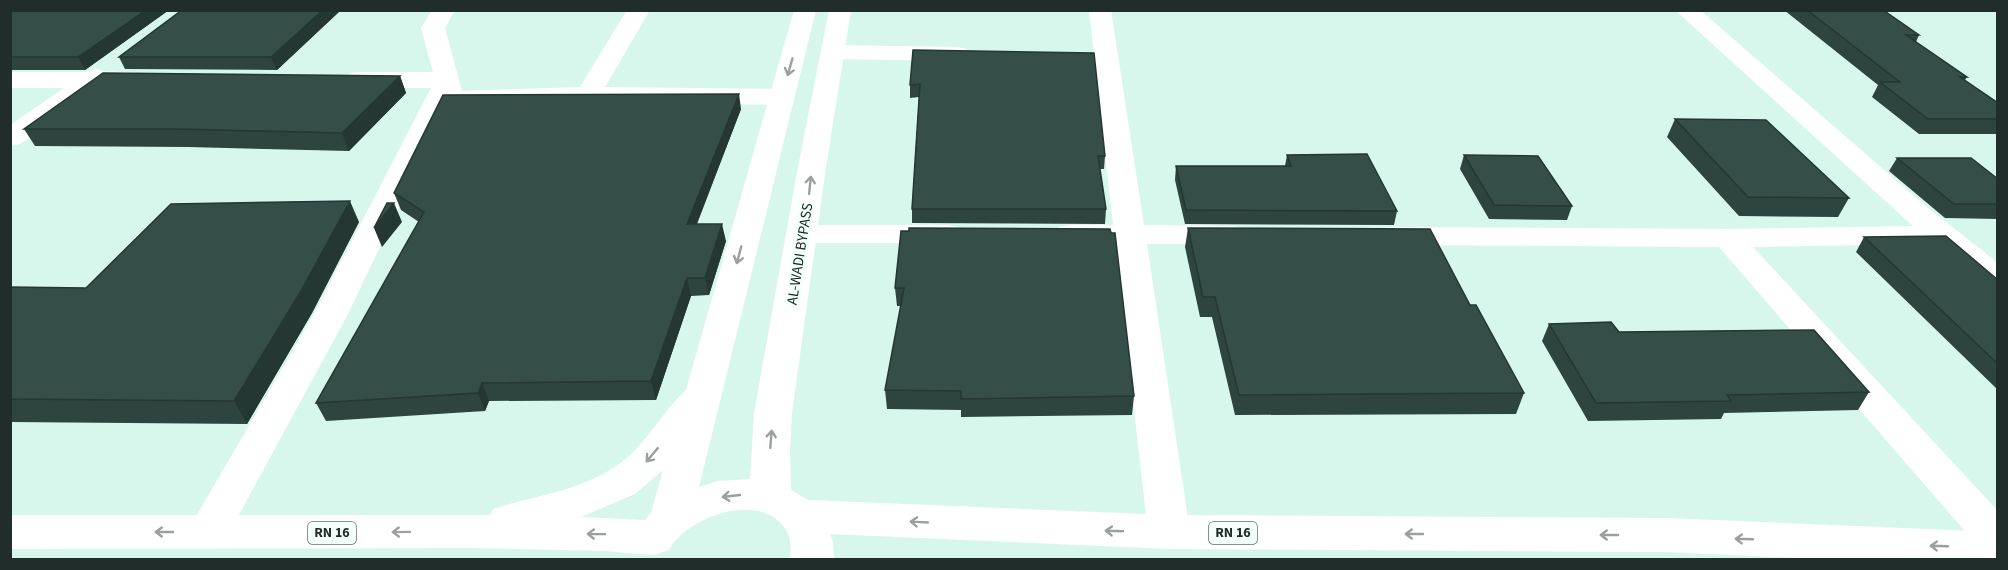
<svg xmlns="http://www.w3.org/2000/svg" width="2008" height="570" font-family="'Source Sans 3',sans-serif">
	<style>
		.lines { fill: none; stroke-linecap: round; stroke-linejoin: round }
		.minor { fill: #fff; fill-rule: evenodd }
		.primary { fill: #fff; fill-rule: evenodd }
		.wall { fill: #2e443e }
		.shaded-wall { fill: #253732 }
		.building { fill: #354f48; stroke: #253732; stroke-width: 1.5 }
		.oneway { stroke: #9ba09f }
		.labels { text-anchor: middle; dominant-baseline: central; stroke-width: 6; stroke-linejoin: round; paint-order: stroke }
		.shield { fill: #f3fffb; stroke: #606c69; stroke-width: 1.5 }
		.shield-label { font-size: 14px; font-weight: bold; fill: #212d2a }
		.street-label { font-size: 15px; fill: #212d2a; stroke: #f3fffb }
	</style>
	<rect width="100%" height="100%" fill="#d7f7ed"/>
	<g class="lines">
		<path class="minor" d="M432 10H455L445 28 462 91 580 87 627 10H650L605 87 781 89 790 92 794 97 790 102 781 105 588 102 447 106 348 314 223 544 208 549 193 544 187 532 314 314 431 88H355L346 85 342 80 346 75 355 72H433L421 28Z
			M1089 10H1111L1144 225 1232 226 1243 228 1248 235 1243 242 1232 244H1147L1190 532 1184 544 1169 549 1154 544 1148 532 1115 244 1070 243 1059 241 1054 234 1059 227 1070 225H1113Z
			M1675 10H1700L1922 203 1998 263V290L1986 287 1935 244 1753 247 1998 511V557L1983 552 1719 247 1388 245 1377 243 1372 236 1377 229 1388 227 1728 229 1913 226Z
			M833 45 957 47 966 49 969 54 966 59 957 61 833 59 824 57 821 52 824 47Z
			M95 69C112 74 130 70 147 75L151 80 147 85 138 88H97L20 144 10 146V125L64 88H10V72H85Z
			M803 225H947L958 227 963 234 958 241 947 243H803L792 241 787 234 792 227Z"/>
		<path class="primary" d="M794 10H816L699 487 718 481 750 479 754 413 798 167 829 10H851L826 167 792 413 790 449 791 490 808 500 1169 515 1667 518 1998 532V560H1842L1667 552 1169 549 830 534 833 542 834 560H790C790 550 792 541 787 532 764 489 687 516 669 550L654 555 605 551 471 548 10 549V515H490L493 509C539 494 591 490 629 456 650 437 665 409 686 390ZM663 470 651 513 645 520 581 517 635 494Z"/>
	</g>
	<path class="wall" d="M10 10H169L85 70H10Z
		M182 10H341L277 70 125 69 119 57Z
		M1784 10H1883L1919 35 1916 42 1967 77 1965 80 1998 103V134H1919L1872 97 1878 85Z
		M913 50 1105 156 1104 169H1100L1106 209 1105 224 912 223V209L919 97 910 98V85Z
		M400 76 406 93 349 151 188 147 35 146 24 129Z
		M741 109 697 224 726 241 709 295 691 296 656 400 489 401 485 411 326 421 316 403 419 222 401 210 394 193Z
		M1675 119 1849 198 1838 217 1739 216 1667 137Z
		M1287 155 1397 211 1394 225 1185 224 1175 180 1176 166H1285Z
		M1464 155 1572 206 1567 220 1489 219 1460 169Z
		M1897 158 1998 179V219L1945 218 1889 171Z
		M359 222 312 313 247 424 10 422V287L86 288Z
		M1188 228 1470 305 1524 393 1516 414 1235 415 1212 317H1200L1185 247Z
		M901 231 1134 396 1132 415 961 417V410L887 409 885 390 901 306H897L895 288Z
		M1864 237 1998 280V390L1856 252Z
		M1549 324 1619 332 1869 392 1858 410 1724 413 1721 419 1588 421 1542 341Z"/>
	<path class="shaded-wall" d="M146 10H169L85 70 78 57Z
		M323 10H341L277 70 271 57Z
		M400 76 406 93 349 151 342 133Z
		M739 94 741 109 690 241 687 224Z
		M350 201 359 222 312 313 247 424 234 401Z
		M394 203 402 222 382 247 374 228Z
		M722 224 726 241 709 295 705 278Z
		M687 278 691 296 656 400 651 381Z
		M482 383 489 401 485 411 478 393Z"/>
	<path class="building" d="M10 10H146L78 57H10Z
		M182 10H323L271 57H119Z
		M1807 10H1883L1919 35H1906L1967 77H1960L1998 103V119H1928L1880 82H1900Z
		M913 50 1094 53 1105 156H1098L1106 209H912L920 84 910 85Z
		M103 73 400 76 342 133 178 129H24Z
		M739 94 687 224H722L705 278H687L651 381 482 383 478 393 316 403 424 212 394 193 443 95Z
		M1675 119 1766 120 1849 198 1748 197Z
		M1367 154 1397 211 1186 210 1176 166H1291L1287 155Z
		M1464 155 1538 156 1572 206 1494 205Z
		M1897 158H1971L1998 179V204H1954Z
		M350 201 301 291 234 401 10 399V287L86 288 171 204Z
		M387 203H394L374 228Z
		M909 228 1110 229 1111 233H1115L1134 396 961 399V391L885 390 904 288H895L901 231H909Z
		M1188 228 1430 229 1470 305H1476L1524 393 1239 395 1215 297H1203Z
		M1946 236 1998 280V364L1864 237Z
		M1611 322 1619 332 1814 330 1869 392 1727 395 1731 401 1596 403 1549 324Z"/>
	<defs><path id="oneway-shaft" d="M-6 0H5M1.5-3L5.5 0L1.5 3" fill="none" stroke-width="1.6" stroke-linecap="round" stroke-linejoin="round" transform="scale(1.5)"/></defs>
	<g class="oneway">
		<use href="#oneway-shaft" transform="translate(790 67) rotate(106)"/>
		<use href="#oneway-shaft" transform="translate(810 185) rotate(-84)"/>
		<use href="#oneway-shaft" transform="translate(739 255) rotate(105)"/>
		<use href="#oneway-shaft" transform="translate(771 439) rotate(-85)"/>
		<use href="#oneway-shaft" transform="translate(652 455) rotate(130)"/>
		<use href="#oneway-shaft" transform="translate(731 496) rotate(174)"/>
		<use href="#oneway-shaft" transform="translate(919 522) rotate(-177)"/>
		<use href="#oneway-shaft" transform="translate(1114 531) rotate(-178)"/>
		<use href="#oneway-shaft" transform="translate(164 532) rotate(-180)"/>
		<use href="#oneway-shaft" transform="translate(401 532) rotate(179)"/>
		<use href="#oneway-shaft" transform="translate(596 534) rotate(-179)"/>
		<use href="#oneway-shaft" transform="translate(1414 534) rotate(-180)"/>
		<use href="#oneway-shaft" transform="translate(1609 535) rotate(-180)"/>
		<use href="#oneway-shaft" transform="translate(1744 539) rotate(-178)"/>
		<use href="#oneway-shaft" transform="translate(1939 546) rotate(-178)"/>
	</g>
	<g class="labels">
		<g class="shield">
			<rect x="308" y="522" width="48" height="22" rx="4.5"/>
			<rect x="1209" y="522" width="48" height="22" rx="4.5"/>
		</g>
		<g class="shield-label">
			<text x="332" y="533">RN 16</text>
			<text x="1233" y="533">RN 16</text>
		</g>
		<g class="street-label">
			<text transform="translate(800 254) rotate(-81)">AL-WADI BYPASS</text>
		</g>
	</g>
	<rect width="2008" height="570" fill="none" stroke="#212d2a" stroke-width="24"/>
</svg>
